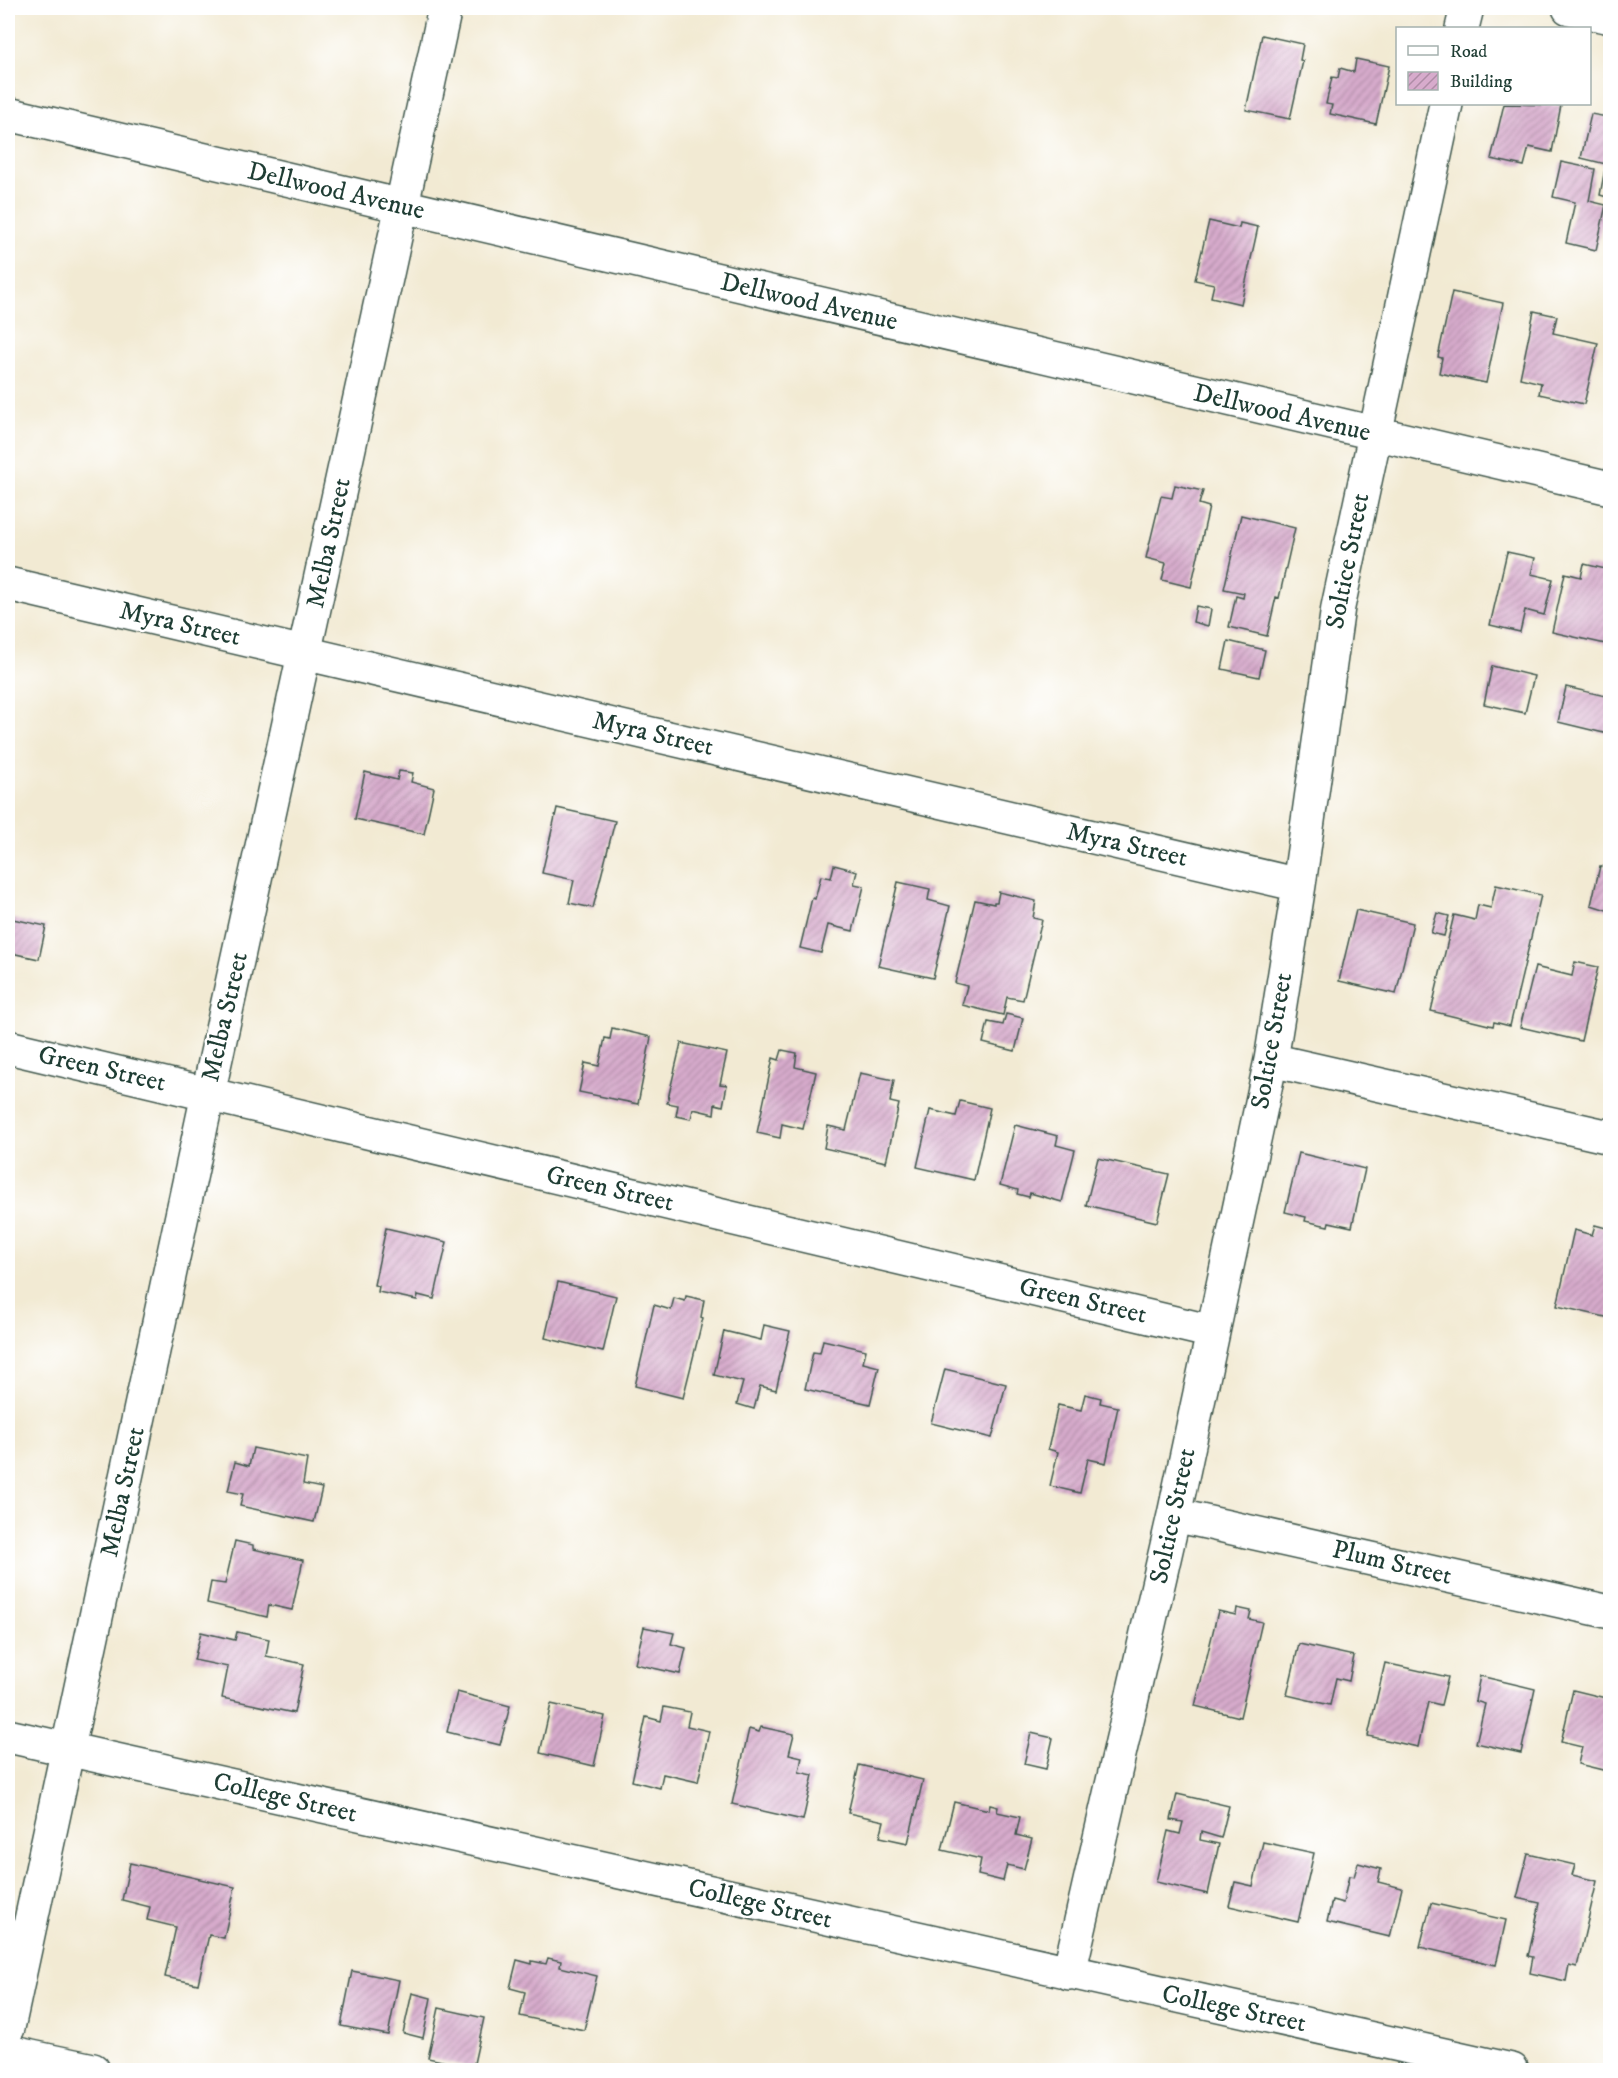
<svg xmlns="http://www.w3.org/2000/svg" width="1618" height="2078" font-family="'IM FELL DW Pica',serif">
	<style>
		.building { fill: url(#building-hatch) }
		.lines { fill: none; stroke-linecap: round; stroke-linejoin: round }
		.minor-casing { stroke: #3f574c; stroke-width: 36 }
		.minor { stroke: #fff; stroke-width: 33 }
		.labels { text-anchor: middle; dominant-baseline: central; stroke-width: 4.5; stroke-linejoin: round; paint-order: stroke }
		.street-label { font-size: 26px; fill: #1f3d34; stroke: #fff }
	</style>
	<defs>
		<pattern id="building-hatch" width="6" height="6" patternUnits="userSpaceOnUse" patternTransform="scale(1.5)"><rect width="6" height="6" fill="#d7abcc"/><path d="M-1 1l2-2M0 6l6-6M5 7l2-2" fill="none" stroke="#ae8ca6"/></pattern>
	</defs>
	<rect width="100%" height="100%" fill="#fff"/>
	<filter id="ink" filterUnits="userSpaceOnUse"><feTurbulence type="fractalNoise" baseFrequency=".0167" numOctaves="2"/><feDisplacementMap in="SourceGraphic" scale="12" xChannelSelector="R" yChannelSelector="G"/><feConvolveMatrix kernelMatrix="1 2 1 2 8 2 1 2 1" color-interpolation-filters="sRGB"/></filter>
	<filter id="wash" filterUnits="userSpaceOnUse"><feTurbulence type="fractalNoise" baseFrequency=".008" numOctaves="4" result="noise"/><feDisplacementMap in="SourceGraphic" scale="24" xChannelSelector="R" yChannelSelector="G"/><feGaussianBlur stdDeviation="1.35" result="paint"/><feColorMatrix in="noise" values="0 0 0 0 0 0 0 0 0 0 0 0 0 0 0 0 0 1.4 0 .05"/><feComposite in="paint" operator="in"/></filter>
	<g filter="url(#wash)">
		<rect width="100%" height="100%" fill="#f2ead3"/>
		<g id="blocks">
			<path class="building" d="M1262 35 1303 44 1300 60 1303 61 1290 119 1246 110Z
				M1356 59 1389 66 1376 124 1330 114 1332 105 1326 104 1332 77 1338 78 1340 68 1354 72Z
				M1504 104 1561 105 1552 152 1529 147 1524 166 1491 159Z
				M1610 105V198L1600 195 1606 164 1581 158 1591 114 1607 117Z
				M1561 162 1595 169 1589 201 1606 205 1596 250 1566 243 1575 202 1553 197Z
				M1209 221 1239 228 1240 223 1258 227 1241 304 1211 297 1214 284 1195 280Z
				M1452 292 1503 303 1486 383 1439 373 1442 358 1438 357Z
				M1534 311 1557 316 1553 333 1598 343 1584 404 1539 394 1541 383 1520 378Z
				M1175 485 1203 491 1199 504 1209 507 1191 587 1162 580 1166 563 1146 558 1161 496 1172 498Z
				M1241 515 1295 528 1279 598 1276 597 1267 636 1229 627 1236 596 1243 598 1244 593 1224 589Z
				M1507 552 1535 558 1531 574 1553 579 1544 615 1525 610 1520 632 1490 625Z
				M1584 564 1610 570V645L1552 632 1565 573 1581 577Z
				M1196 606 1211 609 1208 626 1193 622Z
				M1228 641 1265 650 1259 677 1222 669Z
				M1492 666 1534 676 1525 713 1484 704Z
				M1566 687 1610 697V722L1608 734 1558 722Z
				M399 771 413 773 411 782 434 788 424 834 355 819 365 772 397 780Z
				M557 808 615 821 593 908 569 903 574 880 542 873Z
				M834 865 857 871 854 884 864 886 853 931 828 925 821 953 800 948 812 898 815 899 821 876 831 878Z
				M1600 866 1610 868V911L1591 905Z
				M898 882 930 889 928 900 950 906 933 978 878 966Z
				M1496 885 1541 895 1510 1026 1494 1022 1493 1026 1431 1011 1454 915 1475 920 1478 905 1491 908Z
				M999 892 1036 901 1033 918 1042 920 1023 1000 1007 997 1003 1015 962 1005 967 986 955 983 975 900 994 904V902H997Z
				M1356 910 1413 923 1396 994 1339 981Z
				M1437 913 1449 916 1444 936 1431 933Z
				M8 918 46 926 39 959 11 953 10 959H8Z
				M1575 962 1598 967 1581 1041 1520 1027 1535 967 1572 976Z
				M1006 1014 1023 1018 1015 1051 983 1043 988 1022 1003 1025Z
				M612 1028 651 1037 638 1104 579 1092 585 1063 599 1066 605 1038 610 1039Z
				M681 1043 727 1053 720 1084 727 1085 723 1106 715 1104 714 1114 693 1109 691 1119 676 1116 678 1105 667 1103Z
				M782 1050 797 1053 795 1067 816 1072 803 1129 782 1124 780 1138 757 1133 773 1058 779 1060Z
				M860 1073 894 1080 890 1102 899 1104 886 1162 824 1148 828 1126 846 1130Z
				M960 1101 990 1108 974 1180 917 1167 930 1110 956 1116Z
				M1015 1125 1058 1136 1056 1145 1075 1150 1062 1202 1030 1193 1029 1197 1017 1194 1018 1190 1000 1185Z
				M1299 1153 1365 1169 1352 1227 1329 1222 1328 1226 1305 1221 1306 1217 1285 1212Z
				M1098 1158 1169 1174 1157 1222 1086 1205Z
				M1595 1225 1610 1229V1318L1557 1306 1574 1230 1592 1235Z
				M386 1228 447 1242 434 1299 418 1295 417 1300 378 1292 379 1286 374 1285Z
				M558 1282 616 1296 603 1352 545 1338Z
				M686 1296 704 1300 701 1317 703 1318 683 1398 635 1386 654 1305 671 1310 674 1298 685 1301Z
				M764 1325 790 1331 776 1390 760 1386 754 1409 737 1404 743 1382 714 1375 724 1331 761 1340Z
				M823 1340 866 1350 863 1363 879 1367 870 1404 805 1389 813 1352 820 1353Z
				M945 1369 1006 1384 992 1438 931 1423Z
				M1085 1394 1101 1398 1100 1403 1118 1407 1106 1463 1088 1459 1080 1493 1050 1486 1058 1452 1048 1449 1058 1405 1081 1410Z
				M253 1448 307 1459 303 1484 322 1488 314 1522 240 1506 243 1494 228 1491 235 1462 249 1466Z
				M235 1541 253 1545V1549L303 1560 292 1610 269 1605 267 1617 207 1603 211 1582 225 1584Z
				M1237 1608 1251 1611 1249 1619 1262 1622 1240 1717 1195 1706 1218 1611 1236 1615Z
				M644 1627 674 1633 671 1644 686 1648 680 1674 635 1664Z
				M201 1632 235 1640 237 1632 269 1639 266 1656 304 1664 294 1713 222 1698 228 1667 194 1660Z
				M1299 1644 1354 1656 1349 1681 1336 1678 1330 1705 1287 1695Z
				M1385 1663 1448 1677 1441 1705 1428 1702 1418 1747 1368 1736Z
				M1480 1676 1535 1689 1521 1753 1476 1743 1485 1704 1475 1701Z
				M1573 1690 1610 1699V1758L1607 1771 1578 1764 1582 1747 1561 1742Z
				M457 1692 510 1706 500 1745 447 1732Z
				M551 1704 605 1716 594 1766 540 1753Z
				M664 1707 690 1712 687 1726 709 1731 698 1782 663 1774 660 1788 632 1781 646 1717 661 1721Z
				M761 1727 794 1734 789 1754 802 1757 799 1772 813 1775 803 1820 732 1804 749 1729 759 1732Z
				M1031 1733 1053 1738 1046 1769 1024 1764Z
				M859 1765 923 1780 908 1843 880 1837 884 1821 848 1813Z
				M1177 1794 1229 1806 1221 1838 1201 1832 1200 1840 1219 1844 1208 1894 1156 1882 1168 1831 1180 1834 1183 1822 1171 1820Z
				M954 1802 989 1810 990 1805 998 1807 997 1812 1020 1817 1016 1835 1032 1839 1024 1869 1007 1865 1003 1881 978 1875 981 1859 942 1850Z
				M1263 1842 1314 1853 1298 1922 1229 1906 1235 1882 1253 1886Z
				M1528 1854 1575 1865 1572 1875 1597 1881 1577 1967 1569 1965 1566 1981 1530 1973 1533 1957 1528 1956 1540 1903 1517 1898Z
				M130 1863 235 1887 224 1938 209 1935 198 1984 165 1977 176 1927 147 1920 150 1907 122 1900Z
				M1358 1863 1381 1869 1378 1882 1402 1888 1390 1937 1327 1922 1332 1900 1343 1903 1349 1876 1354 1877Z
				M1431 1903 1506 1920 1496 1965 1420 1947Z
				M548 1958 561 1961 560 1967 597 1976 584 2030 520 2016 525 1992 510 1988 517 1960 532 1964V1961L546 1964Z
				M352 1971 399 1980 388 2035 341 2026Z
				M412 1993 431 1998 423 2038 403 2033Z
				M439 2008 484 2018 473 2068 428 2058Z"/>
		</g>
	</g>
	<g filter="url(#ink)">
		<use href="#blocks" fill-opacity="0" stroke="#3f574c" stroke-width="1.5"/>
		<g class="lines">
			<defs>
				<path id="minor" d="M1569 8 1610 17
					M1462 28 1467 8
					M8 114 1610 488
					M8 584 1299 885
					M8 1047 1213 1332
					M1271 1060 1610 1137
					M1174 1515 1610 1612
					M8 1736 1512 2070
					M1069 1973 1174 1515 1271 1060 1299 885 1338 607 1446 104
					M8 2028 208 1094 445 8
					M8 2052 93 2070"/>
			</defs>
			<use href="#minor" class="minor-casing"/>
			<use href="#minor" class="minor"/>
		</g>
	</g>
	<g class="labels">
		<g class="street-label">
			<text transform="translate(336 191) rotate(13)">Dellwood Avenue</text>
			<text transform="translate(809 302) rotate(13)">Dellwood Avenue</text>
			<text transform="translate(1282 413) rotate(13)">Dellwood Avenue</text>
			<text transform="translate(329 543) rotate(-78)">Melba Street</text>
			<text transform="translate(1348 561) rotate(-79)">Soltice Street</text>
			<text transform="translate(180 624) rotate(13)">Myra Street</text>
			<text transform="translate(653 734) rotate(13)">Myra Street</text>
			<text transform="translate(1127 845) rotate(13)">Myra Street</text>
			<text transform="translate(225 1017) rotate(-77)">Melba Street</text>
			<text transform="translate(1272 1041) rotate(-80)">Soltice Street</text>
			<text transform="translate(102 1069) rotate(13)">Green Street</text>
			<text transform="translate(610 1189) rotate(13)">Green Street</text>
			<text transform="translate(1083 1301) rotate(13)">Green Street</text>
			<text transform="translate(123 1492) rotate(-78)">Melba Street</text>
			<text transform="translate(1173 1516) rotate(-78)">Soltice Street</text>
			<text transform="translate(1392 1563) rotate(13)">Plum Street</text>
			<text transform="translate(285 1798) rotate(13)">College Street</text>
			<text transform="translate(760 1904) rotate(13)">College Street</text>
			<text transform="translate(1234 2009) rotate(12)">College Street</text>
		</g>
	</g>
	<rect width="1618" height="2078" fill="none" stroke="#fff" stroke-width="30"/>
	<rect x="1396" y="27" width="195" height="78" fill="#ffffff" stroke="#a5b1ae" stroke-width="1.5"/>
	<rect x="1408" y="46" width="30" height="9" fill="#ffffff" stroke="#a5b1ae" stroke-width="1.5"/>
	<text x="1450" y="57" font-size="18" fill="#1f3d34">Road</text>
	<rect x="1408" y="72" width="30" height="18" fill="url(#building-hatch)" stroke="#a5b1ae" stroke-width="1.5"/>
	<text x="1450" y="87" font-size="18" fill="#1f3d34">Building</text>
</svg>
